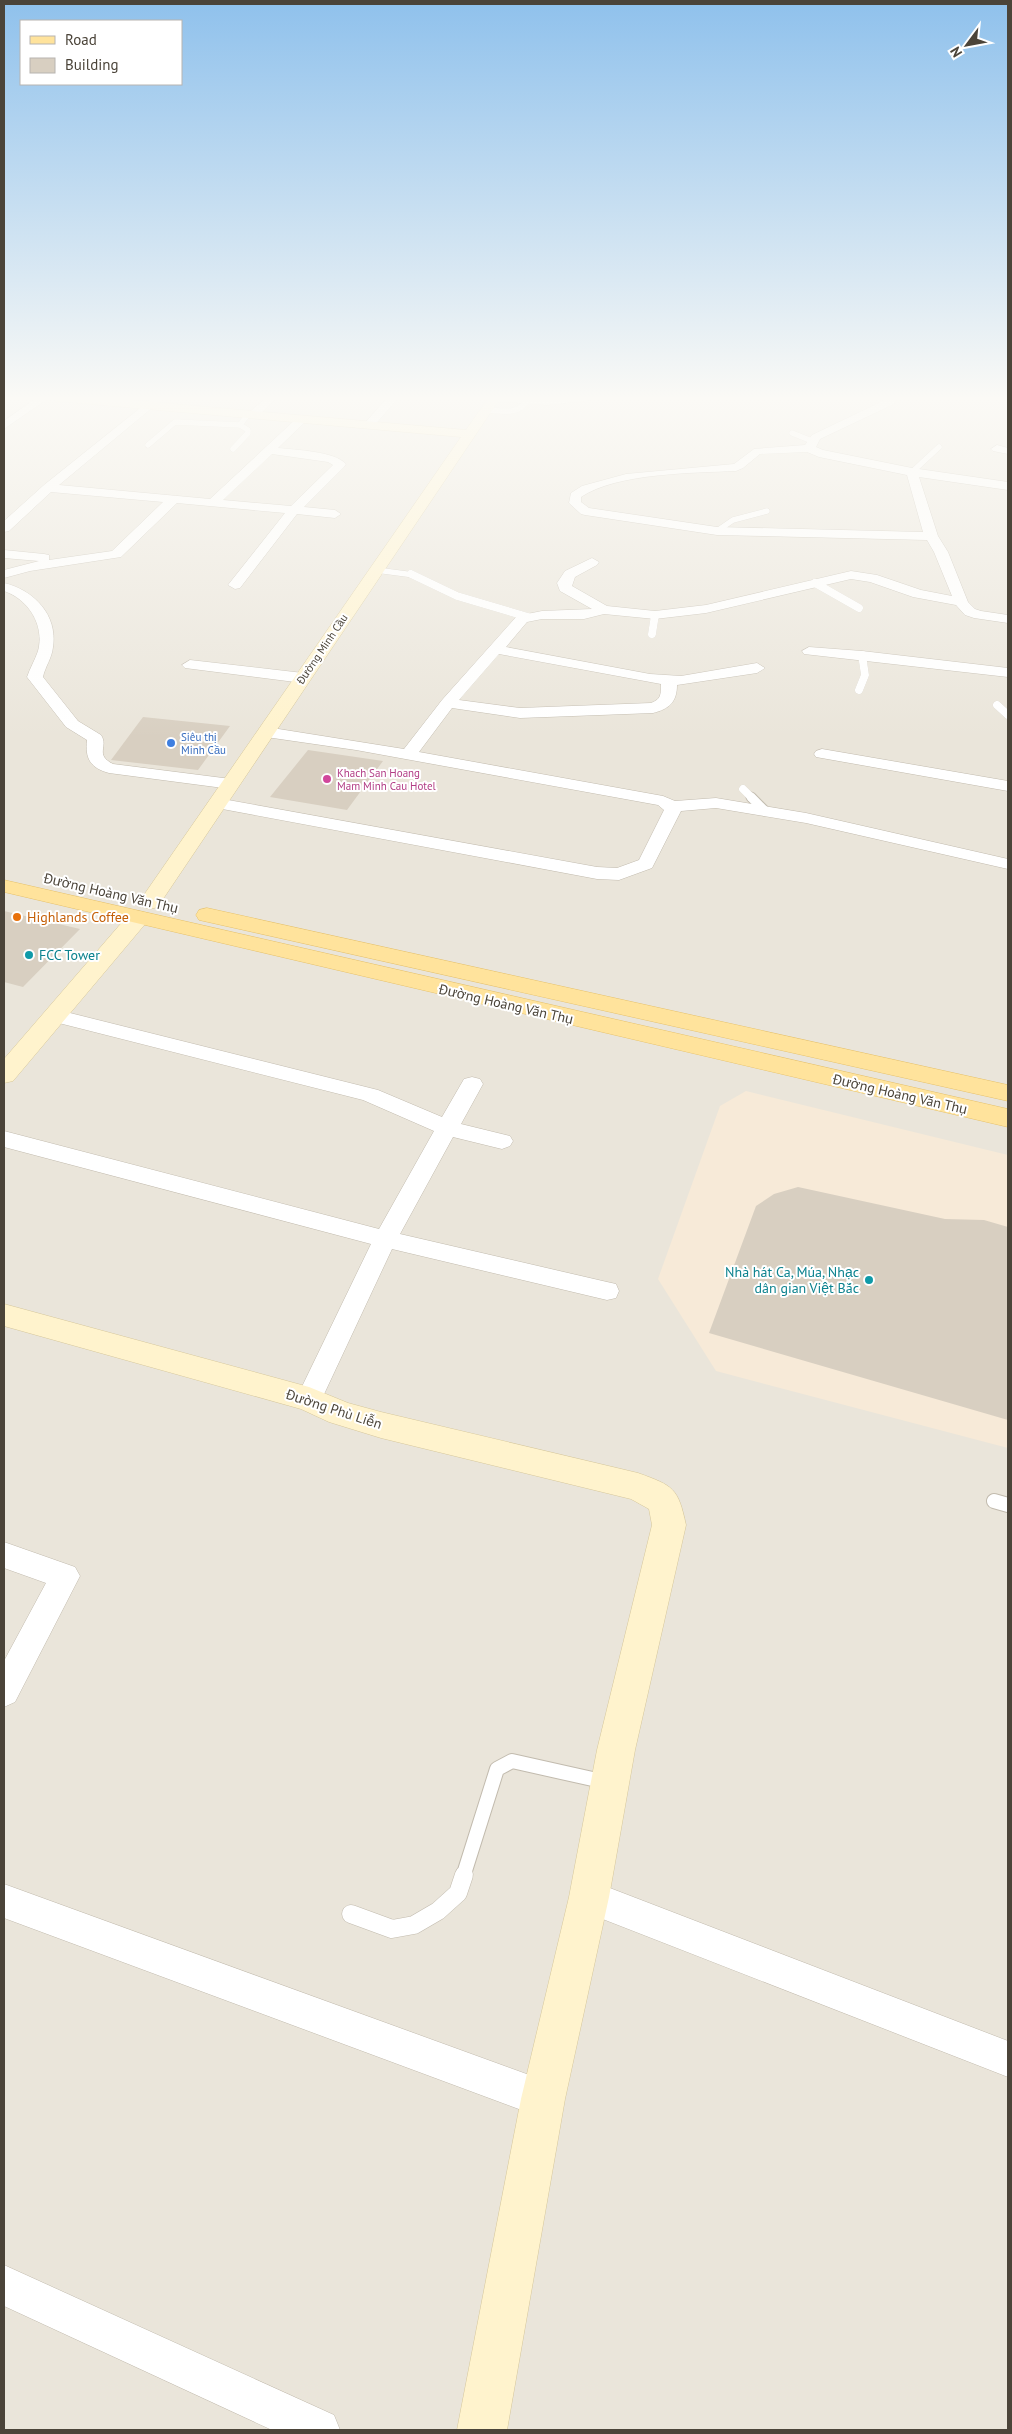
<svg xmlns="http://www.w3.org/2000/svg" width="1012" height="2434" font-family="'PT Sans',sans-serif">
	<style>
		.residential { fill: #eae5da }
		.commercial { fill: #f7ead8 }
		.building { fill: #d8cfc1 }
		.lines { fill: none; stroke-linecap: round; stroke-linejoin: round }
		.lane-far4-casing { stroke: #c2bbae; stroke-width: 6 }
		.lane-far3-casing { stroke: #c2bbae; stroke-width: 8 }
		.lane-far2-casing { stroke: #c2bbae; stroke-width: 11 }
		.lane-far1-casing { stroke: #c2bbae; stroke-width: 16 }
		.lane-casing { stroke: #c2bbae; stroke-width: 19 }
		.street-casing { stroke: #c2bbae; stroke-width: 1 }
		.secondary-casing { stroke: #d6c79b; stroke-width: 1 }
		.primary-casing { stroke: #e6c16a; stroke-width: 1 }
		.lane-far4 { stroke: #fff; stroke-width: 5.5 }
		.lane-far3 { stroke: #fff; stroke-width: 8 }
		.lane-far2 { stroke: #fff; stroke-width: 9 }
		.lane-far1 { stroke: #fff; stroke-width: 14 }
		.lane { stroke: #fff; stroke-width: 18 }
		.street { fill: #fff; fill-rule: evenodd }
		.secondary { fill: #fff3cd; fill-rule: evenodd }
		.primary { fill: #ffe39c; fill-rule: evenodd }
		.shop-dot { fill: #3f7fe0; stroke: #fff; stroke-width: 2 }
		.hotel-dot { fill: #d1479c; stroke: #fff; stroke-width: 2 }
		.food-dot { fill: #e8710a; stroke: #fff; stroke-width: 2 }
		.culture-dot { fill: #0f9aa8; stroke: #fff; stroke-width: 2 }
		.labels { text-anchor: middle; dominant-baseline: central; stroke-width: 4; stroke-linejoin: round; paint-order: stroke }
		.far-street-label { font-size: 11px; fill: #4b4439; stroke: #fff }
		.far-shop-label { font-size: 11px; fill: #366cbe; stroke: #fff; text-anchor: start }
		.far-hotel-label { font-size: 11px; fill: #b23c85; stroke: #fff; text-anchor: start }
		.street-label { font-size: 14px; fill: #4b4439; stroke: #fff }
		.food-label { font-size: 14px; fill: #c56008; stroke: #fff; text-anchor: start }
		.culture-label { font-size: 14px; fill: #0d838f; stroke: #fff; text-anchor: start }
	</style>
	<rect width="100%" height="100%" fill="#f6f3ec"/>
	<path class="residential" d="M4 397H1008V2430H4Z"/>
	<path class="commercial" d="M746 1091 1008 1155V1448L716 1371 658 1279 720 1106Z"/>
	<path class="building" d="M143 717 230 726 198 770 111 760Z
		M308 750 383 761 347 810 270 797Z
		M4 911 80 929 23 987 4 982Z
		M798 1187 945 1219 984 1220 1008 1227V1420L709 1333 756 1206 774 1194Z"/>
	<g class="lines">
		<defs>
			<path id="lane-far4" d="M486 410C502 411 517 415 528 401
				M792 433 812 441
				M148 445 175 422 240 425
				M233 449 248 433V430L240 425 248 414
				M912 472 939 447
				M717 531 733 520 767 511
				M376 570 414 575"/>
			<path id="lane-far3" d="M411 574 457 596 528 617
				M815 583 859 608
				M652 634 655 615
				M859 690 865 675 862 655
				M997 705 1008 715
				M743 789 753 799"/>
			<path id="lane-far2" d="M751 797 765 811"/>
			<path id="lane-far1" d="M994 1501 1008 1505
				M463 1877 497 1769 512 1761 606 1782"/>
			<path id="lane" d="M351 1914 392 1929 414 1925 438 1911 458 1893 464 1875"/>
			<path id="street" d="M38 397H50L4 429V421Z
				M154 397H165L59 485 210 499 298 417 302 416 308 419 306 421 278 448C296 450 334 451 346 464L344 467 304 507 335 510 341 514 335 518 297 514 240 588 235 589 228 585 285 513 177 503 121 557 30 571 4 578V570L39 561 4 558V550L44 554 49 555V560L112 551 163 502 51 492 9 531 4 532V521L44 485ZM272 454 328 462 333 465 291 506 223 500Z
				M267 397H278L258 416H250V412Z
				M388 397H399L373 427H365V423Z
				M488 397 547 399 597 397 592 400 547 405 493 401 489 400Z
				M881 397H895L896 399 894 404 820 439 816 447 823 450 912 468 1008 482V490L919 477 938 536 948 552 968 602 975 609 981 611 1008 615V623L974 618 965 615 956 605 913 597 870 582 851 579 706 613 655 619 604 614 584 619H542L527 622 506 647 650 674 681 676 757 663 765 668 757 673 677 685C677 702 669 709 653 713L520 718 452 708 419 752 663 796 675 801 716 798 806 813 1008 859V869L806 823 716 808 681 811 652 868 619 880 597 879 217 808 211 807 208 803 211 799 217 798 597 867 617 868 639 860 664 810 658 805 356 750 266 737 260 735 258 732 260 729 266 727 404 749 442 700 517 616 542 611 592 609 560 591 557 583 565 571 592 558 599 562 597 565 575 577 572 586 607 606 655 611 706 605 851 571 877 575 921 590 952 596 934 552 927 540 717 535 585 515 581 514 569 503 571 493 582 486 626 474 734 464 754 449 805 445 812 435 885 400ZM807 452 819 457 907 475 923 532 717 527 589 508 581 502V497C617 473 692 473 736 471L743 468 760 454ZM499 654 661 684C661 695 661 699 651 703L520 708 459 700Z
				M997 445 1008 448V454L993 451 991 449Z
				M4 583C34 590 58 615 53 647 52 658 45 667 43 677L78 721 101 735C109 747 94 754 113 764L231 779 237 780 239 784 237 788 231 789 109 773C90 768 85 758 87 740L66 727 27 677C30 668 35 660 38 651 45 625 28 599 4 591Z
				M809 647 862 651 1008 668V677L804 654 802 651Z
				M190 660 303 673 311 678 303 683 185 668 182 665Z
				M822 749 1008 781V791L816 757 814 754 816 751Z
				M54 1009 378 1090 442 1117 464 1079 472 1077 480 1079 483 1084 461 1124 510 1136 513 1141 510 1146 502 1149 453 1137 400 1234 607 1282 616 1284 619 1291 616 1298 607 1300 392 1249 318 1407 309 1410 300 1407 296 1399 371 1244 4 1147V1131L379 1229 434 1131 363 1100 47 1020 44 1015 47 1010Z
				M4 1542 75 1567 80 1576 15 1702 4 1707V1661L46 1583 4 1568Z
				M589 1880 1008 2041V2077L577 1909 572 1897 577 1885Z
				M4 1884 543 2080 556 2086 562 2099 556 2112 543 2118 4 1918Z
				M4 2265 334 2415 340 2430H272L4 2306Z"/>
			<path id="secondary" d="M50 397H95L466 430 489 397H501L161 902 158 907 150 909 142 907 139 902 461 437 56 401Z
				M138 911 146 913 149 918 146 923 13 1081 4 1083V1059L130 913Z
				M4 1304 309 1387 348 1403 381 1412 638 1473C674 1486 678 1488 686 1525L635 1750 609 1897 565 2099 507 2430H457L521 2099 569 1897 597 1750 652 1525 649 1509 631 1499 381 1438 329 1422 301 1409 4 1326Z"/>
			<path id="primary" d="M4 880 1008 1109V1127L4 892Z
				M207 908 1008 1085V1101L199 920 196 915 199 910Z"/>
		</defs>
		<use href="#lane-far4" class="lane-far4-casing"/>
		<use href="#lane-far3" class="lane-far3-casing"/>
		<use href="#lane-far2" class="lane-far2-casing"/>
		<use href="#lane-far1" class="lane-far1-casing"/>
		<use href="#lane" class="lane-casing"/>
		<use href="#street" class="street-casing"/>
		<use href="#secondary" class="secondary-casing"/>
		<use href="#primary" class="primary-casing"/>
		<use href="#lane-far4" class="lane-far4"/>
		<use href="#lane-far3" class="lane-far3"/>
		<use href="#lane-far2" class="lane-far2"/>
		<use href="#lane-far1" class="lane-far1"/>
		<use href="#lane" class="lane"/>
		<use href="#street" class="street"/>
		<use href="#secondary" class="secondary"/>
		<use href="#primary" class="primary"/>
	</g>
	<linearGradient id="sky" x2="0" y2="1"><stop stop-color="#8fc1ec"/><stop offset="0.54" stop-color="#fbfaf6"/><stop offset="1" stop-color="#fbfaf6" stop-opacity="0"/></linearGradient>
	<rect width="1012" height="738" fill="url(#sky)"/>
	<circle class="shop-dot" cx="171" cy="743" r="5"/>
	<circle class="hotel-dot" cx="327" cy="779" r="5"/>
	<circle class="food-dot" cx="17" cy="917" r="5"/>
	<g class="culture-dot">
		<circle cx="29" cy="955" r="5"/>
		<circle cx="869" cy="1280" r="5"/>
	</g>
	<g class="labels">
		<g class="far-street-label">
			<text transform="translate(322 649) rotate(-56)">Đường Minh Cầu</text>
		</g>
		<g class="far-shop-label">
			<text x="181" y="737">Siêu thị<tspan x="181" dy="13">Minh Cầu</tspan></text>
		</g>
		<g class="far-hotel-label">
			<text x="337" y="773">Khach San Hoang<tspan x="337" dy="13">Mam Minh Cau Hotel</tspan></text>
		</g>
		<g class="street-label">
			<text transform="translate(111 893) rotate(13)">Đường Hoàng Văn Thụ</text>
			<text transform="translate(506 1004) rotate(13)">Đường Hoàng Văn Thụ</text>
			<text transform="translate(900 1094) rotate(13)">Đường Hoàng Văn Thụ</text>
			<text transform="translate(334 1409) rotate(18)">Đường Phù Liễn</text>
		</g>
		<g class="food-label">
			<text x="27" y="917">Highlands Coffee</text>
		</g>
		<g class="culture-label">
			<text x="39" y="955">FCC Tower</text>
			<text x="859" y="1272" text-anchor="end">Nhà hát Ca, Múa, Nhạc<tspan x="859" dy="16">dân gian Việt Bắc</tspan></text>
		</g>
	</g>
	<rect width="1012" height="2434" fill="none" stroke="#4b4439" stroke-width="10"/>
	<rect x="20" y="20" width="162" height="65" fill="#ffffff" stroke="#b7b4b0"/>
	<rect x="30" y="36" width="25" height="8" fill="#ffe39c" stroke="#b7b4b0"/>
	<text x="65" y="45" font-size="15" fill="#4b4439">Road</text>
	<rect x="30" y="58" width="25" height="15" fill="#d8cfc1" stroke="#b7b4b0"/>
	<text x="65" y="70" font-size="15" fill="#4b4439">Building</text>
	<g transform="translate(967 45) rotate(238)" stroke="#ffffff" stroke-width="4" paint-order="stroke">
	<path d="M0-4L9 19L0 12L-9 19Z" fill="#4b4439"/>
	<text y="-8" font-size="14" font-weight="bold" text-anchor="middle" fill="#4b4439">N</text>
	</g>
</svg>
